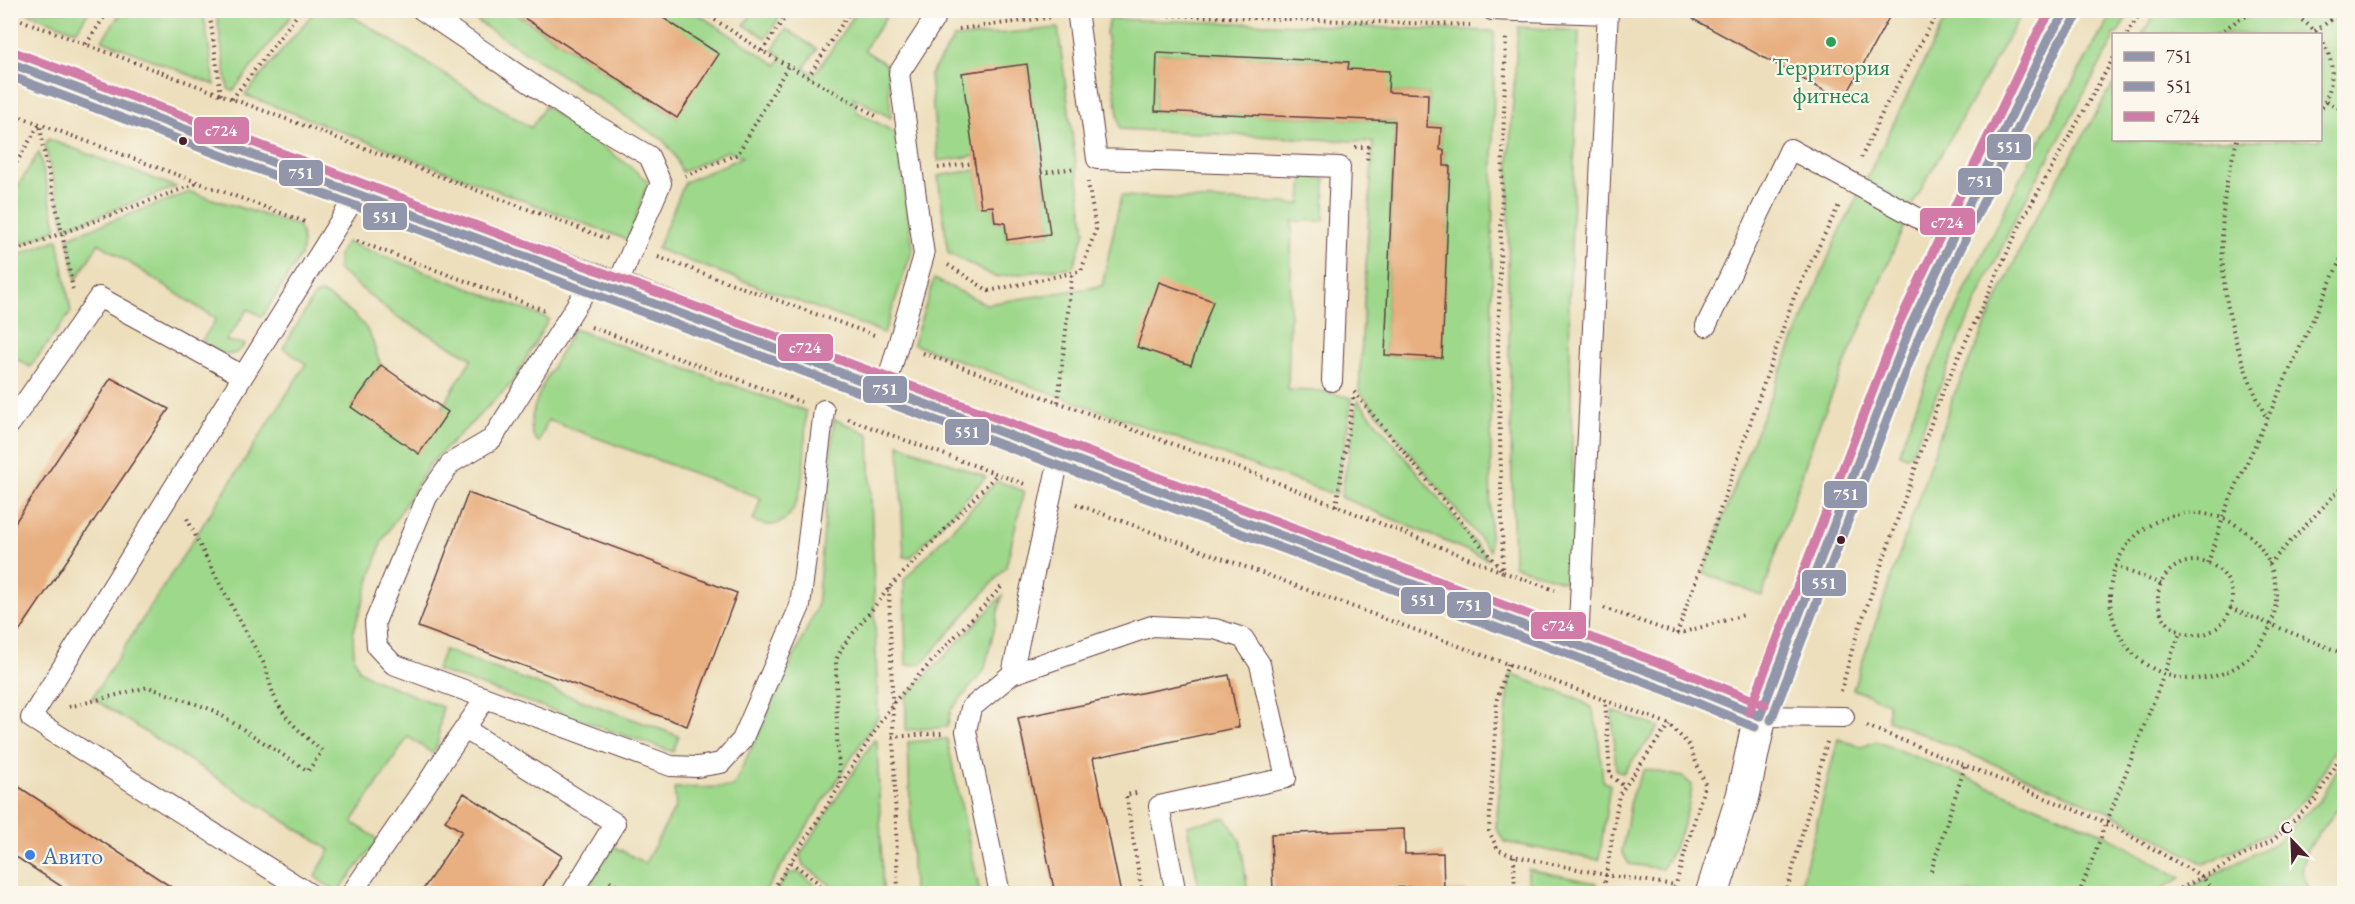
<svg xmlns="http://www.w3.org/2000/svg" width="2355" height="904" font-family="'EB Garamond',serif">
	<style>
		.green { fill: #9ed88b; stroke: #747c5b; stroke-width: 1.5; fill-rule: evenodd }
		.building { fill: #e8af80 }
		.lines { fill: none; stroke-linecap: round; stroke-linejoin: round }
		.service-casing { stroke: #623c41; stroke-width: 22 }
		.tertiary-casing { stroke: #623c41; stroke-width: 35 }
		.secondary-casing { stroke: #623c41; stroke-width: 35 }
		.path { stroke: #623c41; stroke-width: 4; stroke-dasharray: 1.5 4.5; stroke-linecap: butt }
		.service { stroke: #fff; stroke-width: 20 }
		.tertiary { stroke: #fff; stroke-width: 33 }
		.secondary { stroke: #fff; stroke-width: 33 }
		.bus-1-casing { stroke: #fbf7ec; stroke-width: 14 }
		.bus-2-casing { stroke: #fbf7ec; stroke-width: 14 }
		.bus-3-casing { stroke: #fbf7ec; stroke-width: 14 }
		.bus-1 { stroke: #9296aa; stroke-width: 9 }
		.bus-2 { stroke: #9296aa; stroke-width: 9 }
		.bus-3 { stroke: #d27ba8; stroke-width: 9 }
		.leisure-dot { fill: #2e9e5b; stroke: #fbf7ec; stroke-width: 2 }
		.bus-dot { fill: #4a1f2b; stroke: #fbf7ec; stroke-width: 2 }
		.shop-dot { fill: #3f7fe0; stroke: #fbf7ec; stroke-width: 2 }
		.labels { text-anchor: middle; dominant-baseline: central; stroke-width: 4.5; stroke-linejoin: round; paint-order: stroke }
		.leisure-label { font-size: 24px; fill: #27864d; stroke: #fbf7ec }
		.shop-label { font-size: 24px; fill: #366cbe; stroke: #fbf7ec; text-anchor: start }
		.line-badge { stroke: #fbf7ec; stroke-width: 2 }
		.badge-label { font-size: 16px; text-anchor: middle; font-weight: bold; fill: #fff }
	</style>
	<rect width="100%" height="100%" fill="#fbf7ec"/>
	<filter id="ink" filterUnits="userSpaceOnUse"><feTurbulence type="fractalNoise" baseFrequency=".0167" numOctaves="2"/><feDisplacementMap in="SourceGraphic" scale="12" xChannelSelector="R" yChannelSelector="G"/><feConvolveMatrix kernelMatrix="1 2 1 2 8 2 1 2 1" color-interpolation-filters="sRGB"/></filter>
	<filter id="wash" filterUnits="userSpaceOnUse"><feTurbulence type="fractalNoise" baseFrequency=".008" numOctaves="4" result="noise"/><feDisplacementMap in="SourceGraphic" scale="24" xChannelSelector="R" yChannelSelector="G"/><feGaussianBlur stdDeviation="1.35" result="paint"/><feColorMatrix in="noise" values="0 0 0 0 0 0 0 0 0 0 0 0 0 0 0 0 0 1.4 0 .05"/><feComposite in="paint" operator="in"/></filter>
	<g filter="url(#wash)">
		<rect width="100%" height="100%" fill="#eddfbc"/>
		<path class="green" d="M23 11H89L76 31Z
			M122 11H203L215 85 102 40Z
			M216 11H295L233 91 228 89Z
			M315 11H344L531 128 545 106 631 167 648 182 628 240 245 95Z
			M461 11H512L677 118 651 11H693L777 65 782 57 772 50 786 29 817 49 804 68 815 74 857 11H890L864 50 887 65 891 118 853 97 857 112 896 133 913 248 884 333 657 249 685 182 743 157 727 151 682 172 674 154 663 140Z
			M754 11V10L784 11 766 38 744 25Z
			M1949 11H2023L1915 200 1816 432 1762 596 1703 573 1742 466 1833 246Z
			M2114 11H2131L2117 34H2114L2113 41 2017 215 1966 324 1912 453 1906 457 1900 454V449C1955 297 2031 150 2114 11Z
			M2156 11H2344V733L2311 793 2268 834 2204 864 2114 814 1888 720V703L1853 689 1953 397 2030 228 2113 84 2114 140H2320V34H2142Z
			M1110 19 1494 31 1490 551 1359 391 1373 142 1120 129 1106 32ZM1158 53 1348 62V69L1388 92 1428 94 1427 127 1441 128 1440 150 1444 151V166H1450L1441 358 1385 355 1395 121 1155 111Z
			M1518 27 1579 31 1569 304 1575 585 1514 566 1508 295 1509 159Z
			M1058 28 1085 232 1073 267 995 277 948 253 938 176 976 170 981 207 993 206 995 222 1005 223 1007 240 1050 234 1027 65 974 156 938 161 930 75 954 38Z
			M48 139 176 187 65 228 45 146Z
			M39 152 57 229 11 249V197Z
			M1303 175 1325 179 1324 221H1292L1288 390 1320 391 1352 398 1336 495 913 344 934 279 986 304 1102 286 1121 196 1301 204Z
			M190 192 299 226C303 236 304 244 301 255L262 317 248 309 226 341 245 344C233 363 216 352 202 341L216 319 99 243 76 280 68 237Z
			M58 239 71 312 30 367 11 355V258Z
			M347 242 549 319 512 383 430 464 382 541 353 633 354 657 359 670 374 679 442 707 437 747 432 753 408 737 352 822 376 838 377 842 338 891 321 882 315 876 330 850 92 698 306 364 283 348 314 296 321 293C342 304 365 319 373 342 375 350 377 357 381 365L352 406 442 408 472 358 397 317 338 270V255Z
			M574 329 806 411C804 438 810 523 771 525 765 526 758 522 753 521L761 498 548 420 539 442C512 425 563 350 574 329Z
			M1358 400 1489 560 1341 497Z
			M834 419 869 434 878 717 764 893H584L613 846 645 863 676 806 674 788 733 787 817 607Z
			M899 444 986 477 911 557H904Z
			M997 481 1024 491 1006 567 922 664 906 665 904 580Z
			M1002 596 984 671 951 710 947 727 906 730V697Z
			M444 650 679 736 673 752 436 670Z
			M1510 674 1576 698 1592 708 1598 732 1603 781 1610 785 1599 860 1504 842 1496 827Z
			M1612 711 1659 727 1623 773 1616 770Z
			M947 739 980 893H913L908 742Z
			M1838 739 1862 747 1876 741 2103 833 2181 878 2152 894 1799 893Z
			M874 740 877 741 883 893H842L803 865 800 855Z
			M2344 757V804L2340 806 2307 849 2302 871 2310 893H2179L2275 843 2320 800Z
			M1645 769 1683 777 1692 785C1689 814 1677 845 1662 869L1629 864 1622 852 1632 794Z
			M1226 818 1241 842 1247 887 1246 893H1200L1187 825Z
			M1528 869 1596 883 1594 893H1528Z
			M798 872 826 893H775L788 874Z"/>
		<g id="blocks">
			<path class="building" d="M512 10H651L719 54 677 118Z
				M1697 10H1893L1843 101 1693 19Z
				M1157 53 1349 62 1348 69 1389 71 1388 92 1428 94 1427 127 1441 128 1440 150H1444V166H1450L1442 358 1385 355 1395 121 1155 111Z
				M1027 64 1050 234 1007 240 1005 223 995 222 993 206 981 207 962 73Z
				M1159 282 1213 301 1191 365 1137 347Z
				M381 365 448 412 419 454 351 407Z
				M111 378 169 409 10 645V530Z
				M468 493 737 593 687 726 418 627Z
				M1229 675 1239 727 1093 758 1121 894H1055L1018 718Z
				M10 781 182 894H73L10 853Z
				M464 793 562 856 538 894H420L462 831 445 821Z
				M1404 829 1405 854 1443 853 1444 891 1466 890 1467 894H1409V887L1273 893 1271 834Z"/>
		</g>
	</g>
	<g filter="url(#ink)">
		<use href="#blocks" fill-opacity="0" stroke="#623c41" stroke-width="1.5"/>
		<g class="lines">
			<defs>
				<path id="service" d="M422 10 570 110 649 156 661 183 616 288
					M1077 10 1097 159 1340 167 1332 381
					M1492 10 1608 14
					M593 279 492 439 451 463 427 497 375 622 377 647 393 664 671 766 697 767 721 763 742 740 800 606 824 410
					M1706 326 1790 149 1953 237
					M243 376 31 718 310 894
					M885 390 924 255 899 73 940 10
					M10 424 99 297 243 376 357 194
					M1578 645 1608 10
					M1012 674 1152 626 1215 629 1243 638 1260 664 1286 778 1159 806 1176 894
					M1760 716 1844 717
					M465 729 615 823 571 894
					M351 894 485 699
					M1000 894 966 731 971 708 1012 674 1060 454"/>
				<path id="tertiary" d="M10 63 357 194 616 288 885 390 1672 680 1760 716"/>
				<path id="secondary" d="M1712 894 1743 796 1760 716 1910 327 2049 37 2067 10"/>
			</defs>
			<use href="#service" class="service-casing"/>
			<use href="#tertiary" class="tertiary-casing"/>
			<use href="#secondary" class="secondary-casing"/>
			<path class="path" d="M209 10 221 95
				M700 10 762 51 808 77
				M851 10 808 77 878 117
				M1103 13 1470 25
				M10 16 608 239
				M959 29 1053 17
				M2315 31 2344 11
				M2127 34 2142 10
				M2220 34C2248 6 2290 1 2317 34
				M2320 38C2337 59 2334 89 2320 110
				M86 44 109 10
				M762 51 790 10
				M232 99 301 10
				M2327 101 2344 111
				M10 113 308 223
				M2237 140C2233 157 2227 176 2225 194 2215 276 2230 344 2266 417
				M1355 147H1368L1367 163
				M1861 158 1886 105 1939 10
				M938 168 975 163
				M10 173 39 125
				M1041 173 1075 168
				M685 176 738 154 788 66
				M357 241 544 310
				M10 253 62 233 43 148 40 124
				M658 257 874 335
				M948 265 989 291 1081 271 1096 229 1088 182
				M73 289 62 233 198 183
				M591 327 801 402
				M923 353 1266 478 1503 572 1498 348 1506 35
				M10 363 20 369
				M1354 392 1503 572 1555 590
				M1058 402 1072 275
				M848 419 1027 485
				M1076 504 1669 724 1689 745 1705 784 1673 894
				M1336 506 1354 395
				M2110 596a83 83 0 1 1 166 0a83 83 0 1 1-166 0Z
				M2158 598a37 37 0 1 1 74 0a37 37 0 1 1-74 0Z
				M2208 563 2227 506 2344 252
				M2269 564 2344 485
				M2115 566 2161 584
				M889 588 898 894
				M1604 608 1677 634 1744 615
				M2230 608 2344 654
				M1677 634 1794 297 1840 203
				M1508 664 1497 699 1489 831 1498 850 1514 856 1606 875 1675 885
				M1841 691 1854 643 1942 392 2024 217 2114 57
				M1605 699 1610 775 1624 786
				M69 707 148 687 213 710 308 771 322 751C303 734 282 718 273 693 269 682 268 672 263 662 236 614 209 566 186 516
				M1867 726 2105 822 2203 877 2215 894
				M892 737 942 733
				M840 784 837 738 836 660 843 646 889 588 997 474
				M1136 793 1126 795 1142 894
				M1514 856 1515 894
				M791 862 833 894
				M1931 871 1965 766
				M610 881 629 894
				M10 893 11 894
				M770 894 893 703 1004 584
				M1603 894 1619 795 1669 724
				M1786 894 1827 742
				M2079 894 2180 633
				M2170 894 2273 840 2316 799 2344 749"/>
			<use href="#service" class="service"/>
			<use href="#tertiary" class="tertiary"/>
			<use href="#secondary" class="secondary"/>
			<defs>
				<path id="bus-1" d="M10 63 357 194 1672 680 1760 716
					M1760 716 1910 327 2049 37 2067 10"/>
				<path id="bus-2" d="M10 76 353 205 1668 691 1755 727
					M1771 720 1921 332 2059 43 2077 17"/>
				<path id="bus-3" d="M14 52 361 183 1676 669 1765 705
					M1749 712 1899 323 2038 32 2052 10"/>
			</defs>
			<use href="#bus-1" class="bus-1-casing"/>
			<use href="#bus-2" class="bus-2-casing"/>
			<use href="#bus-3" class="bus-3-casing"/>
			<use href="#bus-1" class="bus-1"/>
			<use href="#bus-2" class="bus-2"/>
			<use href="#bus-3" class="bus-3"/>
		</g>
	</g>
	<circle class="leisure-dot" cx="1831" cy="42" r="6"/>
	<g class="bus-dot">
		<circle cx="183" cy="141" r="5"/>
		<circle cx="1841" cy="540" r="5"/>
	</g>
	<circle class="shop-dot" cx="30" cy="855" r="6"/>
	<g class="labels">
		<g class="leisure-label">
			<text x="1831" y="66">Территория<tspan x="1831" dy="28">фитнеса</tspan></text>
		</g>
		<g class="shop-label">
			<text x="42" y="855">Авито</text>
		</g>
	</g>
	<g class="line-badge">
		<rect x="193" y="116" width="57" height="29" rx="6" fill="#d27ba8"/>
		<rect x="1986" y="133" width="46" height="28" rx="6" fill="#9296aa"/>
		<rect x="278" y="159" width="46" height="28" rx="6" fill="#9296aa"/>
		<rect x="1957" y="167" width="46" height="29" rx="6" fill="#9296aa"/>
		<rect x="362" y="202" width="46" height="29" rx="6" fill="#9296aa"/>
		<rect x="1919" y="207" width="57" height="29" rx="6" fill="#d27ba8"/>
		<rect x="777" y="333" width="57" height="29" rx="6" fill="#d27ba8"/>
		<rect x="862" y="375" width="46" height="29" rx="6" fill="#9296aa"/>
		<rect x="944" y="418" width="46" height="28" rx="6" fill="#9296aa"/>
		<rect x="1823" y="480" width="45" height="29" rx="6" fill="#9296aa"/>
		<rect x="1801" y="569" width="46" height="28" rx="6" fill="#9296aa"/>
		<rect x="1400" y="586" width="46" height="29" rx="6" fill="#9296aa"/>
		<rect x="1446" y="591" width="46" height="28" rx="6" fill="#9296aa"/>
		<rect x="1530" y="611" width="57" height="29" rx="6" fill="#d27ba8"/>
	</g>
	<g class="badge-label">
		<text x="221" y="136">с724</text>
		<text x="2009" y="153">551</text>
		<text x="301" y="179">751</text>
		<text x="1980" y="187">751</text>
		<text x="385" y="223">551</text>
		<text x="1947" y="228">с724</text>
		<text x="805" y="353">с724</text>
		<text x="885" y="395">751</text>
		<text x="967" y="438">551</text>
		<text x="1846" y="500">751</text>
		<text x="1824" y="589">551</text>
		<text x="1423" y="606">551</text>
		<text x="1469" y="611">751</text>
		<text x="1558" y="631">с724</text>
	</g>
	<rect width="2355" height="904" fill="none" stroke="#fbf7ec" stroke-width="36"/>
	<rect x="2112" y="33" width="210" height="108" fill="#fbf7ec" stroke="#b4a19f" stroke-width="1.5"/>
	<rect x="2124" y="52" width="30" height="9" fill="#9296aa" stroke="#b4a19f" stroke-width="1.5"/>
	<text x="2166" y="63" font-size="18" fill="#4a1f2b">751</text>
	<rect x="2124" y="82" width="30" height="9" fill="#9296aa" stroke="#b4a19f" stroke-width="1.5"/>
	<text x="2166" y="93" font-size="18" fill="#4a1f2b">551</text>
	<rect x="2124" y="112" width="30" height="9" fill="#d27ba8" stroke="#b4a19f" stroke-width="1.5"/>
	<text x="2166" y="123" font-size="18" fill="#4a1f2b">с724</text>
	<g transform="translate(2292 841) rotate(337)" stroke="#fbf7ec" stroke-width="4.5" paint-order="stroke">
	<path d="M0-4.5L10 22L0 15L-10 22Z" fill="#4a1f2b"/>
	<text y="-9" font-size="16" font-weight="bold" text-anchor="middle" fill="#4a1f2b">С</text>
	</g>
</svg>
